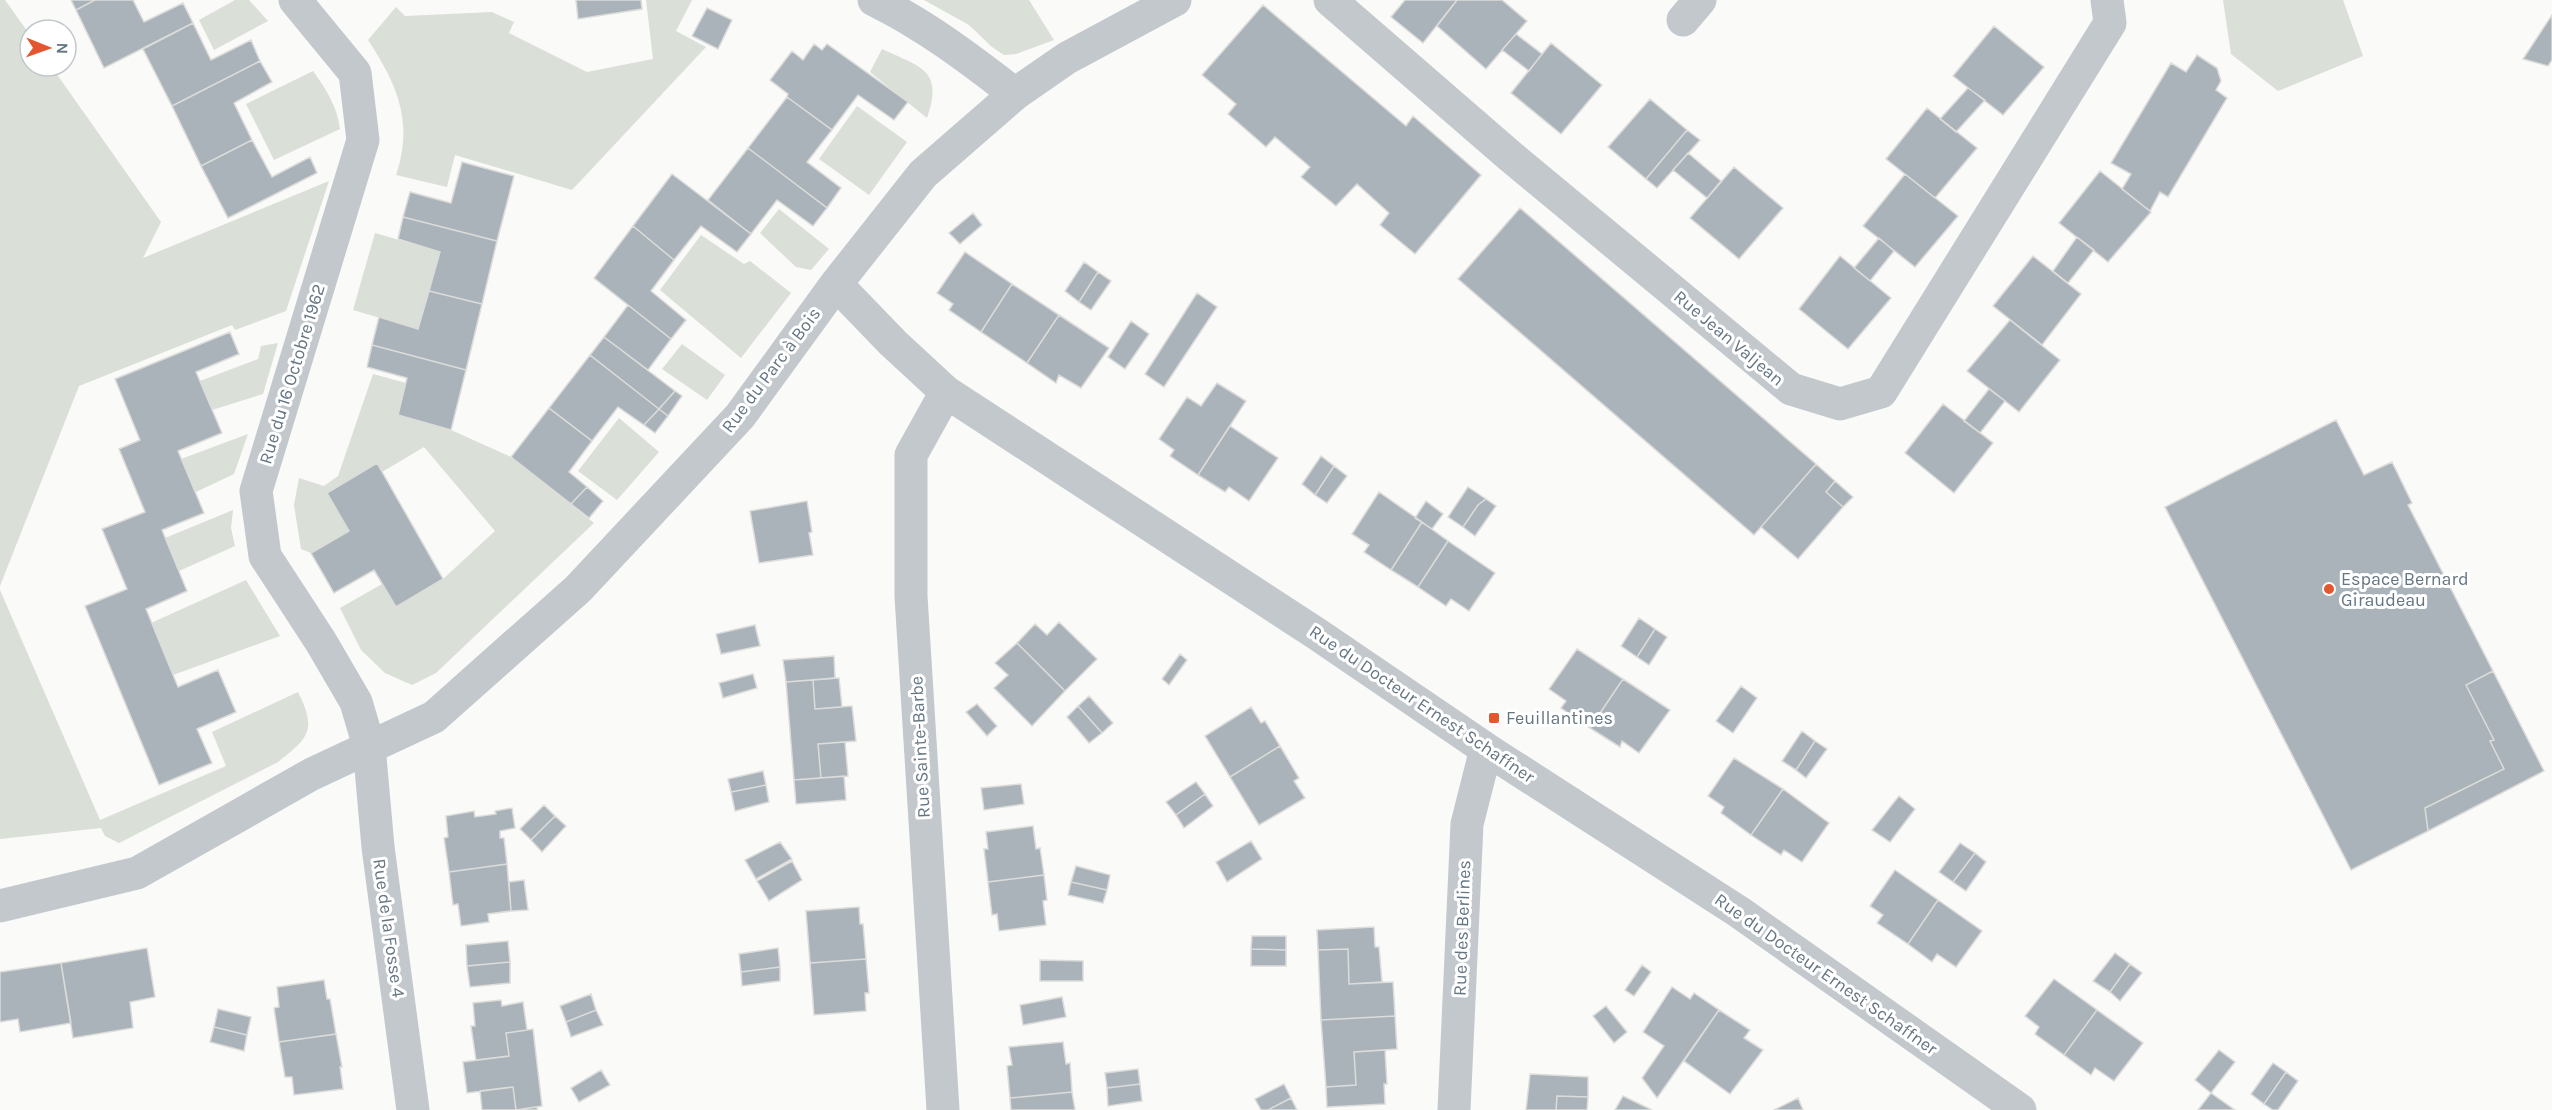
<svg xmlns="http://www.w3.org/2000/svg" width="2552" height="1110" font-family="Karla,sans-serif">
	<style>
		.green { fill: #dadfd7 }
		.building { fill: #aab3b9; stroke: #dcdcda; stroke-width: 1.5 }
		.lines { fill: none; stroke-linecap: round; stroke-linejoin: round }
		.minor { stroke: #c3c8cc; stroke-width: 33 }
		.poi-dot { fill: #e4572e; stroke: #fff; stroke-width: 2 }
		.labels { text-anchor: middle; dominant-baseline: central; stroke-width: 6; stroke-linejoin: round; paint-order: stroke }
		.street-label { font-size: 18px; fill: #657683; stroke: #fff }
		.poi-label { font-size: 18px; fill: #657683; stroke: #fff; text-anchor: start }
	</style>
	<rect width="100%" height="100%" fill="#fafaf8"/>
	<path class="green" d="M0 0H5L30 35V66H51L161 222 143 258 329 181 286 311 235 330 232 325 79 386 0 586Z
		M235 0H249L268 21 214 50 199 20Z
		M646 0H692L676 31 706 47 572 190 455 155 447 187 396 175C414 122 397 84 368 40L396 7 405 16 492 12 514 22 509 33 587 72 653 59Z
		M924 0H1029L1054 40 1016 54 1004 55 992 47 969 25Z
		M2223 0H2343L2363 56 2278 91 2231 54Z
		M882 49C920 67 944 69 927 118L870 72Z
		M313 71C326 89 337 106 340 129L274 160 246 104Z
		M857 106 907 142 869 195 819 159Z
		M779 209 829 249 811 270 796 267 760 233Z
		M375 233 440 252 418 329 353 310Z
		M701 235 744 264 750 261 791 293 741 358 660 290Z
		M278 343 263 394 212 410 200 381 258 359 261 346Z
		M682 344 725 375 707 400 662 369Z
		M373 374 406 383 398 415 451 430 511 457 594 523 436 673 412 685 385 673 361 650 340 608 382 584 396 607 443 579 495 531 424 447 382 472 376 464 328 493 349 531 311 553 301 549 294 505 299 478 324 486 338 476Z
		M619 418 659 452 617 500 578 471Z
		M248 434 234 474 196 492 181 459Z
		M233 510 231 528 235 546 179 571 165 538Z
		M246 580 280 636 173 675 151 623Z
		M0 590 100 820 226 766 212 732 298 692C317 730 309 738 278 762L119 843 105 836 101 828 0 839Z"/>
	<path class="building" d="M71 0H95L76 10Z
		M95 0H133L144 22 183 3 193 23 104 68 76 10Z
		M576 0H641L642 9 578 19Z
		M1405 0H1457L1423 43 1391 17Z
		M1457 0H1502L1527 21 1486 69 1437 26Z
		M1263 5 1406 126 1413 116 1481 175 1415 254 1380 225 1389 213 1357 184 1336 206 1301 177 1310 167 1275 137 1266 147 1228 114 1236 104 1202 75Z
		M707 8 732 20 718 49 692 36Z
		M2552 15V60L2548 66 2523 59Z
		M193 23 211 60 251 40 260 61 172 106 143 49Z
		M1994 26 2044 67 2003 115 1953 76Z
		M1516 34 1542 54 1529 71 1502 50Z
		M1551 43 1602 85 1561 134 1511 93Z
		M814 44 822 50 827 44 908 102 894 120 858 95 832 130 787 97 788 94 770 80 792 51 803 60Z
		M2197 55 2217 68 2221 81 2216 90 2227 98 2168 197 2160 192 2150 211 2122 189 2131 174 2111 163 2171 63 2186 72Z
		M260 61 272 82 234 103 252 140 201 166 172 106Z
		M1968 88 1985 100 1956 132 1940 119Z
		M787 97 832 130 807 162 841 188 827 208 748 148Z
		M1650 99 1687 130 1646 179 1608 147Z
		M1927 108 1977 148 1935 198 1886 159Z
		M1687 130 1700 140 1657 188 1646 179Z
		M252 140 272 177 310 157 317 173 228 218 201 166Z
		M748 148 827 208 813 226 777 200 751 234 708 200Z
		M1688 153 1721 181 1707 198 1673 170Z
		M462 162 514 176 497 241 403 217 410 192 451 203Z
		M1734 167 1783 208 1739 259 1690 218Z
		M2100 171 2151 212 2108 262 2059 223Z
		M672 174 751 234 737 252 701 226 674 260 633 226Z
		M1905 174 1958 216 1915 267 1863 226Z
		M1520 208 1816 464 1754 535 1458 279Z
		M973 213 982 225 960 244 949 233Z
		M403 217 497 241 482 304 429 291 440 252 398 239Z
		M633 226 674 260 651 291 686 320 671 339 594 278Z
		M2077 237 2094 250 2068 283 2053 271Z
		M1879 238 1894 251 1870 281 1854 268Z
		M965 252 1012 284 981 332 949 310 953 304 937 293Z
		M1840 256 1891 298 1848 349 1799 309Z
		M2033 256 2081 294 2042 345 1993 306Z
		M1084 262 1098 272 1079 302 1065 291Z
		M1098 272 1111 281 1091 310 1079 302Z
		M1012 284 1059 315 1027 363 981 332Z
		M429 291 482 304 466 370 372 345 379 317 418 329Z
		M1197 293 1217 307 1164 387 1145 374Z
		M628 305 671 339 648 370 604 337Z
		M1059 315 1109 348 1081 388 1059 375 1056 383 1027 363Z
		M2010 320 2060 360 2019 412 1967 371Z
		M1131 321 1149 334 1125 369 1108 357Z
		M230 332 239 354 196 372 222 433 178 451 204 513 162 530 187 591 146 609 178 687 218 670 236 712 197 729 212 763 159 785 85 606 127 589 102 529 145 512 119 449 140 440 115 379Z
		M604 337 675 391 659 409 590 355Z
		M372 345 466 370 451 430 398 415 407 378 367 367Z
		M590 355 659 409 644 425 618 407 592 441 549 408Z
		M1217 383 1246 401 1198 475 1170 456 1174 450 1159 439 1187 397 1201 406Z
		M1989 389 2005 401 1980 433 1964 421Z
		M675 391 682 396 668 416 659 409Z
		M1943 404 1993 443 1954 493 1905 453Z
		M549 408 592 441 569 472 587 487 571 504 511 457Z
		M659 409 668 416 655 433 644 425Z
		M2336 420 2364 475 2392 462 2412 503 2408 505 2493 671 2466 685 2494 740 2490 741 2504 769 2425 808 2428 831 2351 870 2165 507Z
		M1230 426 1278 458 1249 501 1229 487 1225 492 1198 475Z
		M1321 456 1334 466 1315 495 1302 484Z
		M377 463 443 579 396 607 374 570 334 593 311 553 349 531 327 493Z
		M1816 464 1835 481 1826 492 1843 507 1798 559 1761 527Z
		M1334 466 1347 476 1327 503 1315 495Z
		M1835 481 1853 497 1843 507 1826 492Z
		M587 487 603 501 589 518 571 504Z
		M1468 487 1486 499 1478 505 1463 527 1448 517Z
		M1379 492 1422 522 1391 570 1364 552 1369 545 1352 534Z
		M1486 499 1496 506 1475 536 1463 527 1478 505Z
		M807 501 812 532 809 533 813 555 759 563 750 511Z
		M1426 501 1443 514 1432 529 1415 518Z
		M1422 522 1448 541 1418 587 1391 570Z
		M1448 541 1495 573 1469 611 1451 599 1446 606 1418 587Z
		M1639 618 1655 629 1637 657 1621 646Z
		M1059 622 1097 659 1065 691 1017 643 1035 624 1047 635Z
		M755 625 760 646 721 654 716 634Z
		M1655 629 1667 637 1649 665 1637 657Z
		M1017 643 1065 691 1032 726 994 688 1008 675 995 663Z
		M1577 649 1623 679 1590 728 1561 708 1566 701 1549 689Z
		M1180 654 1187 660 1169 685 1162 679Z
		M834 656 835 678 786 682 783 660Z
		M2493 671 2544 771 2428 831 2425 808 2504 769 2490 741 2494 740 2466 685Z
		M753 674 757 688 723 698 719 683Z
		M839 678 842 707 815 709 813 680Z
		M1623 679 1670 710 1639 753 1622 741 1620 747 1590 728Z
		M813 680 815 709 852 706 856 741 818 744 821 778 794 780 786 682Z
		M1741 686 1757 698 1733 733 1716 721Z
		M1089 696 1113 723 1102 733 1078 706Z
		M977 704 997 726 987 736 966 712Z
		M1078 706 1102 733 1089 743 1067 717Z
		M1251 707 1261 723 1265 721 1280 746 1230 777 1205 736Z
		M1802 731 1815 741 1796 770 1782 761Z
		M1815 741 1827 749 1806 778 1796 770Z
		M845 742 848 776 821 778 818 744Z
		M1280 746 1299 778 1294 781 1305 798 1259 825 1230 777Z
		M1734 758 1783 789 1751 835 1721 813 1724 807 1708 796Z
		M763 771 766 785 731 792 728 779Z
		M844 776 846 800 796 804 794 780Z
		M1196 782 1205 794 1176 815 1166 802Z
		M1021 784 1024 804 984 810 981 788Z
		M766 785 769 802 735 811 731 792Z
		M1783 789 1829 823 1802 862 1784 850 1781 855 1751 835Z
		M1205 794 1213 806 1184 828 1176 815Z
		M1899 796 1915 809 1890 842 1872 830Z
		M544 805 555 816 531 840 520 829Z
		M512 808 515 828 500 831V838H504L507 864 449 872 444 838 448 837 446 816 474 811 475 817 496 814 495 811Z
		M555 816 566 826 542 852 531 840Z
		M1033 826 1036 849 1040 848 1044 875 988 882 984 849H988L986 832Z
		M1251 841 1262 859 1227 882 1216 862Z
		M780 842 792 859 756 879 745 860Z
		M1960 843 1975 853 1953 882 1939 872Z
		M1975 853 1986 862 1966 891 1953 882Z
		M792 861 802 880 769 901 757 881Z
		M507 864 511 911 488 914 489 922 461 926 458 904 453 905 449 872Z
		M1076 866 1110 875 1107 890 1071 882Z
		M1895 870 1938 900 1908 944 1877 923 1883 915 1870 906Z
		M1044 875 1047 900 1043 901 1046 925 999 931 997 914 992 915 988 882Z
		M524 880 528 910 511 911 509 882Z
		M1071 882 1107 890 1103 903 1068 895Z
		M1938 900 1982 931 1956 967 1937 954 1932 962 1908 944Z
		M859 907 860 924H863L866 959 810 963 806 911Z
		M1374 927 1375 947H1379L1382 982 1349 984 1348 949 1318 950 1317 930Z
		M1252 936H1286V950L1251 949Z
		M508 941 510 962 467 966 466 945Z
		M147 948 155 997 130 1002 133 1028 73 1038 61 963Z
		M778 948 780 967 741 972 739 954Z
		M1251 949 1286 950V966H1251Z
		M1348 949 1349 984 1393 982 1395 1016 1321 1020 1318 950Z
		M2115 953 2130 964 2110 992 2093 981Z
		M866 959 869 993H865L866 1011 814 1015 810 963Z
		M1040 960 1083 961V981H1040Z
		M510 962V983L470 987 467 966Z
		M61 963 71 1023 20 1032 18 1019 0 1022V972Z
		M2130 964 2142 973 2120 1001 2110 992Z
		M1642 965 1651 972 1634 996 1625 990Z
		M780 967V981L742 986 741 972Z
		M2054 979 2097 1010 2064 1055 2035 1034 2039 1027 2025 1016Z
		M324 980 327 999H330L336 1034 279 1042 274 1008 279 1007 277 987Z
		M1672 987 1690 999 1694 993 1719 1010 1657 1098 1642 1078 1664 1046 1643 1032Z
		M591 994 596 1010 566 1022 560 1006Z
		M1062 997 1066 1017 1023 1025 1020 1005Z
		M501 1000 502 1006 523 1002 527 1030 506 1033 509 1056 476 1060 471 1026H475L473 1003Z
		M1606 1006 1627 1032 1614 1043 1593 1016Z
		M218 1009 251 1017 247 1035 214 1027Z
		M596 1010 603 1025 571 1037 566 1022Z
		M1719 1010 1750 1030 1744 1038 1763 1050 1730 1094 1684 1061Z
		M2097 1010 2143 1043 2114 1081 2095 1068 2091 1075 2064 1055Z
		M1395 1016 1397 1049 1354 1052 1356 1085 1326 1087 1321 1020Z
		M214 1027 247 1035 244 1051 210 1042Z
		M533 1029 542 1106 516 1110 513 1087 467 1093 463 1062 509 1056 506 1033Z
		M336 1034 342 1067H340L343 1089 294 1095 292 1077H285L279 1042Z
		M1063 1042 1066 1064 1070 1063 1072 1092 1010 1098 1007 1066 1012 1065 1009 1047Z
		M1385 1050 1387 1084H1384L1385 1104 1327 1107 1326 1087 1356 1085 1354 1052Z
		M2219 1050 2235 1062 2211 1093 2195 1080Z
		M2273 1063 2286 1072 2264 1104 2251 1094Z
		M1138 1069 1140 1084 1107 1088 1105 1073Z
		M601 1070 610 1085 579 1102 571 1088Z
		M2286 1072 2298 1081 2278 1110H2273L2264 1104Z
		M1530 1074 1588 1077V1097L1557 1096 1556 1110H1526Z
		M1140 1084 1142 1101 1108 1106 1107 1088Z
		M1284 1084 1291 1098 1268 1110H1261L1255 1099Z
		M513 1087 516 1110 537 1107V1110H482L480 1091Z
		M1072 1092 1075 1110H1011L1010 1098Z
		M2211 1093 2235 1110H2198Z
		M1557 1096 1588 1097 1587 1110H1556Z
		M1623 1096 1652 1110H1615Z
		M1291 1098 1297 1110H1268Z
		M1798 1098 1803 1110H1774Z"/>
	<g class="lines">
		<path class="minor" d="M295 0 355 73 363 140 256 491 265 556 321 642 356 702 369 746 378 847 413 1110
			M874 0C925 25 970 59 1015 94
			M1330 0 1510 156 1791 389 1840 404 1881 392 2110 23 2107 0
			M1683 20 1700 0
			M836 284 893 343 946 392 1317 634 1486 749 1739 912 2020 1110
			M0 906 137 873 312 774 434 717 578 589 740 416 836 284 923 174 1015 94 1067 58 1175 0
			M943 1110 911 596V455L946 392
			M1454 1110 1467 824 1486 749"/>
	</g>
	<g class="poi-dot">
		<circle cx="2329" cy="589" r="6"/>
		<rect x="1488" y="712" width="12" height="12" rx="3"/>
	</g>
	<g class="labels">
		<g class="street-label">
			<text transform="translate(1729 338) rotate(40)">Rue Jean Valjean</text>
			<text transform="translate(771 370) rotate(-53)">Rue du Parc à Bois</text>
			<text transform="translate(292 374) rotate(-73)">Rue du 16 Octobre 1962</text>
			<text transform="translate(1422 704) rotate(34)">Rue du Docteur Ernest Schaffner</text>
			<text transform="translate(920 747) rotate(-93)">Rue Sainte-Barbe</text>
			<text transform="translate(389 928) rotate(82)">Rue de la Fosse 4</text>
			<text transform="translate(1462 928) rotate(-88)">Rue des Berlines</text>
			<text transform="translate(1826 974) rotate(35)">Rue du Docteur Ernest Schaffner</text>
		</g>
		<g class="poi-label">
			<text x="2341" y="579">Espace Bernard<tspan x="2341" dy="21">Giraudeau</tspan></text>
			<text x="1506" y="718">Feuillantines</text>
		</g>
	</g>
	<g transform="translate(48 48) rotate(91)"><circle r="28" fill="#ffffff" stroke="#c1c8cd" stroke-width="1.5"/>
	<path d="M0-4.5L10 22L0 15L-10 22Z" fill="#e4572e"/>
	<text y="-9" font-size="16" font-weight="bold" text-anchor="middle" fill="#657683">N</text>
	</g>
</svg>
